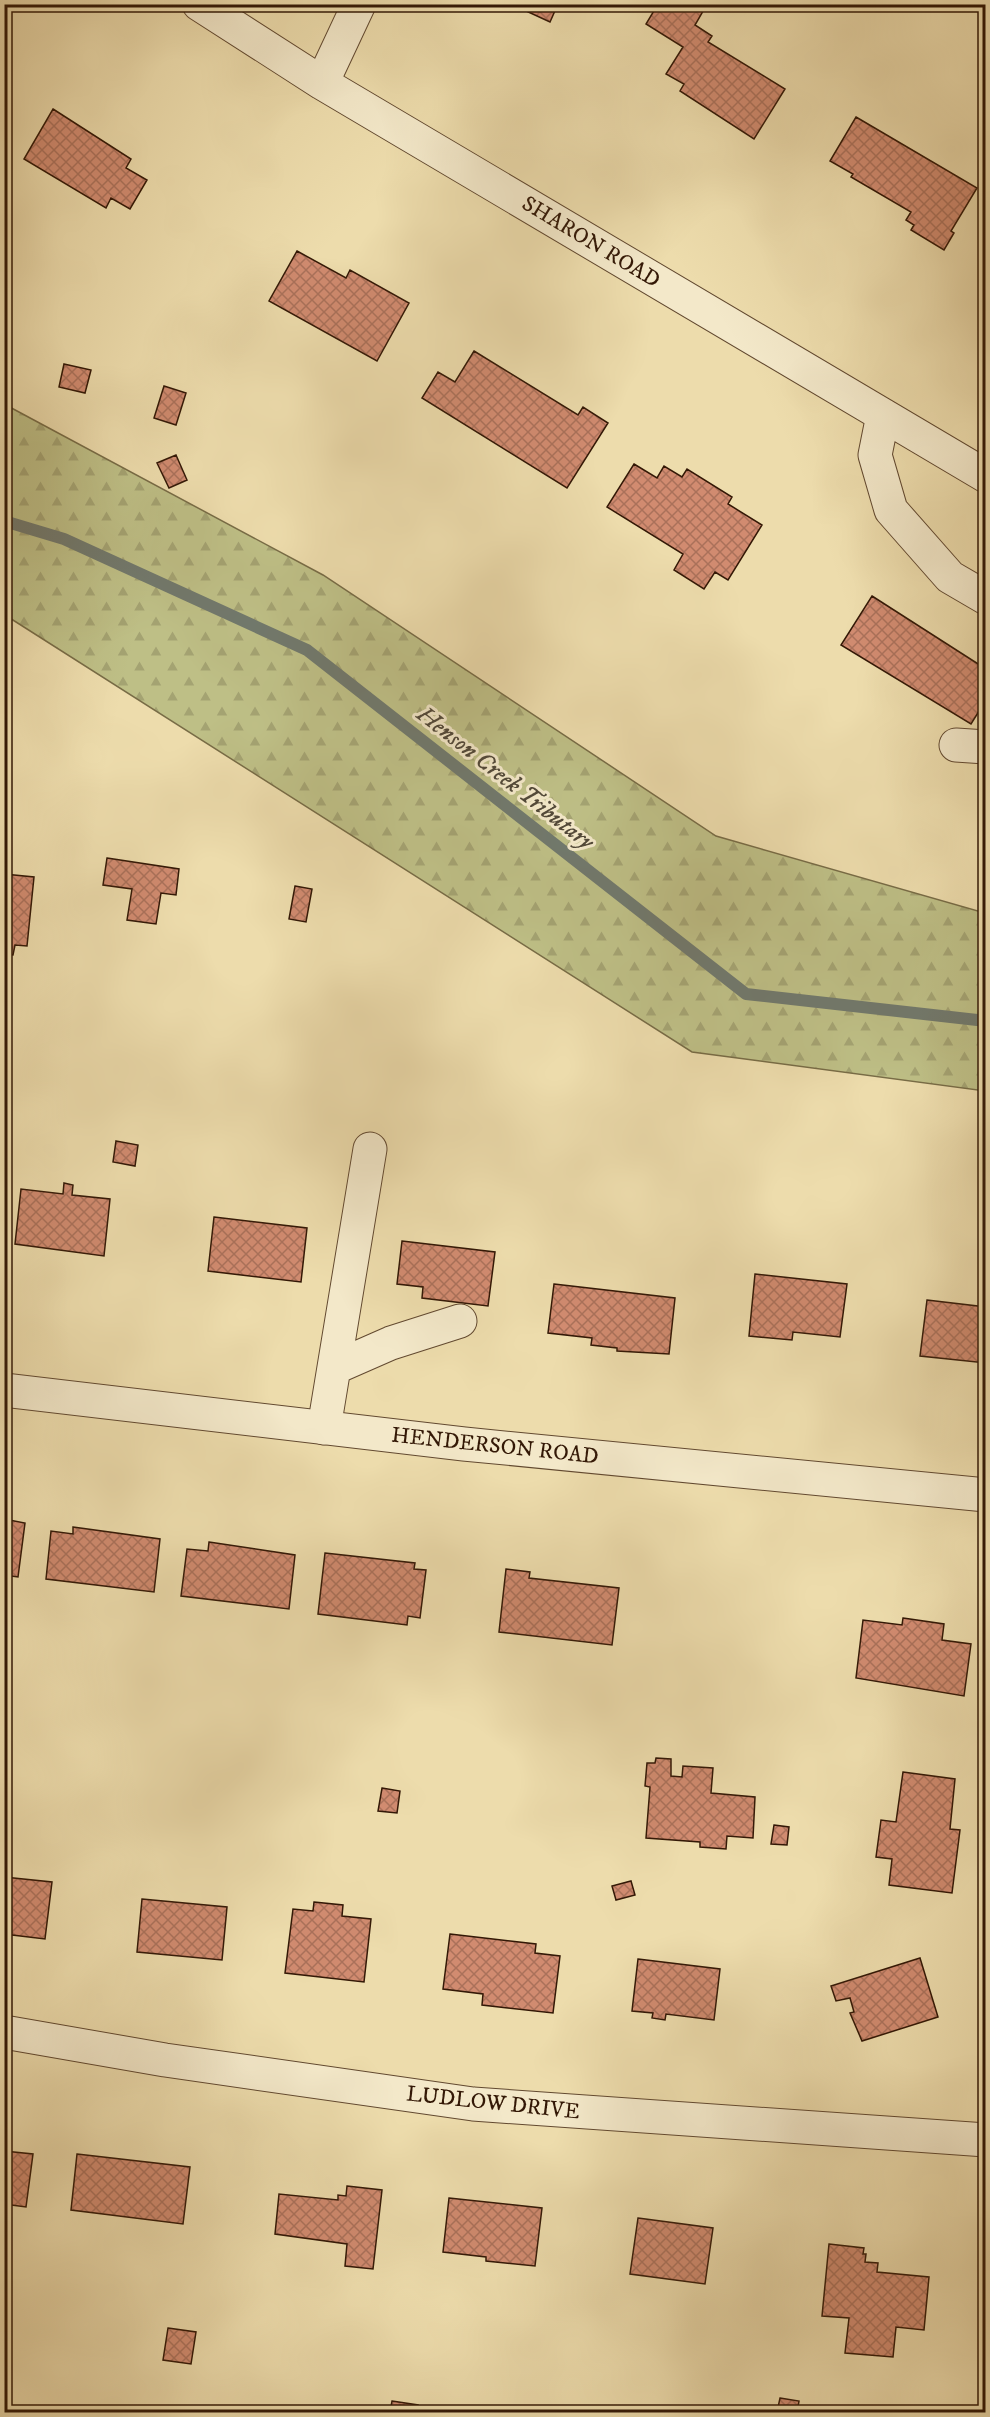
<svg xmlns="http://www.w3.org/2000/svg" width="990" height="2417" font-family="'IM FELL DW Pica',serif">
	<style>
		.forest { fill: url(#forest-firs); stroke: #786c46; stroke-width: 1.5 }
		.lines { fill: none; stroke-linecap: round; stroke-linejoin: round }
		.stream { stroke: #71796d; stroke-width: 12 }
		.building { fill: url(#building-cross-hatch); stroke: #331806; stroke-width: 1.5 }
		.minor-casing { stroke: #624930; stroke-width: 35 }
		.tertiary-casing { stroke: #624930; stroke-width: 35 }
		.minor { stroke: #f3e8c9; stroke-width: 33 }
		.tertiary { stroke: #f3e8c9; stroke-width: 33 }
		.labels { text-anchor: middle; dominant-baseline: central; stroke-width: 6; stroke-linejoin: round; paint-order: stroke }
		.street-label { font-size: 22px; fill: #331806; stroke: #f3e8c9 }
		.water-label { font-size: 24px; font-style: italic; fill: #524939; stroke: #f3e8c9 }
	</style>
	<defs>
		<pattern id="forest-firs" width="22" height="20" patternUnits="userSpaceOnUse" patternTransform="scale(1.5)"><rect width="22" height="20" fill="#bebf86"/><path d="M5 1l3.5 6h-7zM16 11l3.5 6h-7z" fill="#a4a372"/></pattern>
		<pattern id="building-cross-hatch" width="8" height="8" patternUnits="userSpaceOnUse" patternTransform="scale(1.5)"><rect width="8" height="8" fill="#d18b70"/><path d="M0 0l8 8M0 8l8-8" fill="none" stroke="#aa715a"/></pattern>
	</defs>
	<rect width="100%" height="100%" fill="#eddcac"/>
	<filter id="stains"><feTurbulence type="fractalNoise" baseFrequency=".00333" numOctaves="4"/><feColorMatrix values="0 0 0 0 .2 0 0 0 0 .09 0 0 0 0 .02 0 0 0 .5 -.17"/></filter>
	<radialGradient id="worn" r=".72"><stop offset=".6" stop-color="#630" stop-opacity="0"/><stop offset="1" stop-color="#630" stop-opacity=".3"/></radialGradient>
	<path class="forest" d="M4 404 323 575 716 836 985 913V1091L692 1052 5 615Z"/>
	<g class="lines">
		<path class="stream" d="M4 521 64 539 307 650 746 994 986 1021"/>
	</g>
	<path class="building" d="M511 4H558L550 22Z
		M658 4 706 6 695 25 712 36 708 42 785 89 754 139 680 91 684 84 666 74 683 47 646 24Z
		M53 109 131 159 126 168 147 180 130 209 111 198 106 208 24 159Z
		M856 117 977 188 951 231 954 233 944 250 911 230 914 225 906 220 911 212 851 177 853 174 830 161Z
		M297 251 346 278 350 270 409 303 377 361 269 301Z
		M474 351 578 415 583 407 608 423 567 488 422 398 438 372 455 382Z
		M64 364 91 370 85 393 59 387Z
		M164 386 186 393 176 425 154 418Z
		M176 455 187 480 169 488 157 463Z
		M634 464 657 478 664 466 682 477 687 469 732 497 728 504 762 525 728 580 715 572 704 589 674 570 683 554 607 507Z
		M872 596 986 669V700L971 724 841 645Z
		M107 858 179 869 176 895 161 893 156 924 127 920 132 889 103 885Z
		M4 874 34 877 27 946 15 945 13 955 4 954Z
		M295 886 312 889 306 922 289 919Z
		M116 1141 138 1145 135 1166 113 1162Z
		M64 1183 73 1185 72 1195 110 1199 104 1256 15 1244 21 1189 63 1194Z
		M214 1217 307 1228 301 1282 208 1271Z
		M402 1241 495 1252 488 1306 422 1298 423 1287 397 1284Z
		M755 1274 847 1284 840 1337 793 1332 792 1340 749 1336Z
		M554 1284 675 1298 669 1354 617 1351V1348L591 1345 592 1338 548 1333Z
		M927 1300 986 1307V1363L920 1356Z
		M4 1519 25 1523 18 1577 4 1575Z
		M73 1527 160 1539 154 1592 46 1579 51 1531 73 1534Z
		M209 1542 295 1555 289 1609 181 1596 187 1549 208 1551Z
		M325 1553 415 1563 414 1569 426 1570 420 1618 408 1616 407 1625 318 1614Z
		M506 1569 530 1572 529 1578 619 1588 612 1645 499 1632Z
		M903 1618 944 1624 942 1640 971 1644 964 1696 856 1678 863 1620 902 1625Z
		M656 1758 671 1759V1776L682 1777 683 1766 713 1768 711 1793 755 1797 753 1838 727 1836 726 1849 700 1847V1842L646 1838 650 1787 645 1786 647 1763H655Z
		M903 1772 955 1779 950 1829 960 1830 952 1893 889 1885 892 1859 876 1857 881 1820 896 1822Z
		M382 1788 400 1791 397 1813 378 1811Z
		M774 1825 789 1827 787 1845 771 1844Z
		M4 1877 52 1882 45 1939 4 1934Z
		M631 1881 635 1895 616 1900 612 1886Z
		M142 1899 227 1907 222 1960 137 1952Z
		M314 1902 343 1905 342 1916 371 1919 364 1982 285 1973 293 1909 313 1911Z
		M450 1934 536 1944 535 1953 560 1956 553 2013 482 2005 483 1994 443 1989Z
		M920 1958 938 2017 862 2041 850 2013 854 2012 850 1998 836 2001 831 1986Z
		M638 1959 720 1969 714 2020 666 2014 665 2020 652 2018 653 2013 632 2011Z
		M4 2151 33 2154 26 2207 4 2204Z
		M77 2154 190 2167 183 2224 71 2210Z
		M347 2186 382 2190 373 2269 345 2266 347 2244 275 2234 279 2194 338 2200V2195L346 2196Z
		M449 2198 542 2208 535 2266 486 2261V2257L443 2252Z
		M638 2218 713 2228 705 2284 630 2274Z
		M829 2244 864 2248 863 2254H866L865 2262 878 2263 877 2272 929 2277 924 2330 896 2327 893 2357 845 2353 849 2318 822 2316Z
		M168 2328 196 2332 191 2364 163 2360Z
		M780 2398 799 2401 797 2412H777Z
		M392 2401 418 2405 417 2412H390Z"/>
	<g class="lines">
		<defs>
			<path id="minor" d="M199 4 322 83 986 476
				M322 83 359 4
				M883 415 875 455 891 510 950 577 986 598
				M956 745 986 747
				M334 1368 391 1343 460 1321
				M324 1428 370 1149
				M4 2032 165 2060 473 2104 986 2140"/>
			<path id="tertiary" d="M4 1390 464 1444 986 1495"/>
		</defs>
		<use href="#minor" class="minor-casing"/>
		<use href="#tertiary" class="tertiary-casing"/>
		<use href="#minor" class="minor"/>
		<use href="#tertiary" class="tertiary"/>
	</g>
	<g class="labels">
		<g class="street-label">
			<text transform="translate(591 242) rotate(31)">SHARON ROAD</text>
			<text transform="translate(495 1446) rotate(6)">HENDERSON ROAD</text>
			<text transform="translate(493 2103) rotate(6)">LUDLOW DRIVE</text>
		</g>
		<g class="water-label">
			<text transform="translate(505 778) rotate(38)">Henson Creek Tributary</text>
		</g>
	</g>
	<rect width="990" height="2417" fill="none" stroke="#eddcac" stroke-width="24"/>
	<rect x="6" y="6" width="978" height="2405" fill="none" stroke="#331806" stroke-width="3"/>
	<rect x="12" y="12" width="966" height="2393" fill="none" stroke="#331806" stroke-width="1.5"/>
	<rect width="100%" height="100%" filter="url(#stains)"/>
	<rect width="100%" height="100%" fill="url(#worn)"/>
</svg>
